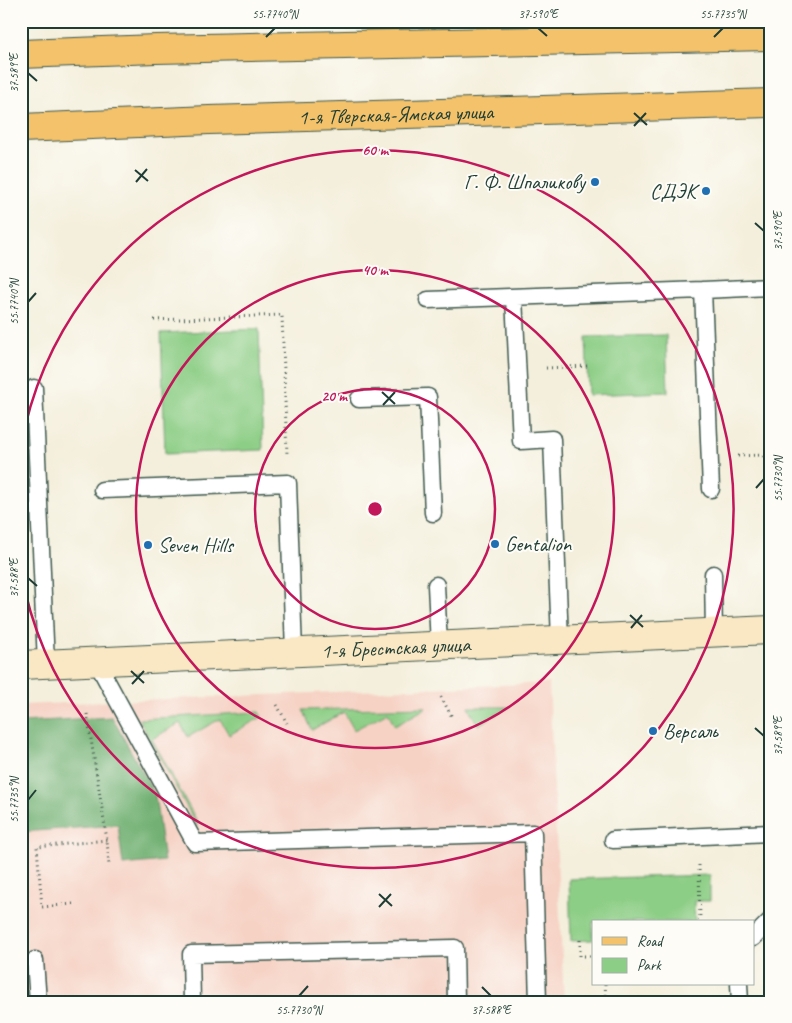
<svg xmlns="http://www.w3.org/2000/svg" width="792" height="1023" font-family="Caveat,sans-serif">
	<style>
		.built { fill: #f6d2c4 }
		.green { fill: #8dce86; stroke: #56865d }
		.forest { fill: #72b173; stroke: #487754 }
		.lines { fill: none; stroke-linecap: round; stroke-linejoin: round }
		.lane-casing { stroke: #3f584d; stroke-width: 19 }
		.secondary-casing { stroke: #3f584d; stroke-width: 30 }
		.primary-casing { stroke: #3f584d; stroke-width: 30 }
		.path { stroke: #3f584d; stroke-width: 3; stroke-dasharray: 1 4; stroke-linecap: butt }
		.lane { stroke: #fff; stroke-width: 16 }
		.secondary { stroke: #fae7c3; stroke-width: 28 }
		.primary { stroke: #f3c26a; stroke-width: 28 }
		.ticks { fill: none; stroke: #1f3d34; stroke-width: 2 }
		.ring { fill: none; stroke: #c2185b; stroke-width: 2.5 }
		.poi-dot { fill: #1f6fb2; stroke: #fdfcf7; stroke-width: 2 }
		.labels { text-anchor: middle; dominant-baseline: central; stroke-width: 4; stroke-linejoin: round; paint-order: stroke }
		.street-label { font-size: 21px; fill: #1f3d34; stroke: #fdfcf7 }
		.poi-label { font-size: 21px; fill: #1f3d34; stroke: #fdfcf7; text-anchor: start }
		.centre { fill: #c2185b; stroke: #fdfcf7; stroke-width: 2.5 }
		.ring-label { font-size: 15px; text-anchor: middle; font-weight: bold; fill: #c2185b; stroke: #fdfcf7; stroke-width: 4; stroke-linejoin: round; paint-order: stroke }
		.neatline { fill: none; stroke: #1f3d34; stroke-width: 2 }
		.ticks-label { font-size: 12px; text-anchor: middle; fill: #1f3d34 }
	</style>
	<rect width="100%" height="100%" fill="#fdfcf7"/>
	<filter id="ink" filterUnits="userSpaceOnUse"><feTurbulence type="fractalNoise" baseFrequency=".02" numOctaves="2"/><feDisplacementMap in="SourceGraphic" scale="10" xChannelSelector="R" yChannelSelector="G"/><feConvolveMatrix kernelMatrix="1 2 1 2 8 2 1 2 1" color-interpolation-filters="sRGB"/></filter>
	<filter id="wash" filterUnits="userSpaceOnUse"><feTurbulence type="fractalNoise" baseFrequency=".0096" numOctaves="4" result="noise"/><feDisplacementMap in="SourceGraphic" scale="20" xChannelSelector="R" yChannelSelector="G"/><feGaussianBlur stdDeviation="1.12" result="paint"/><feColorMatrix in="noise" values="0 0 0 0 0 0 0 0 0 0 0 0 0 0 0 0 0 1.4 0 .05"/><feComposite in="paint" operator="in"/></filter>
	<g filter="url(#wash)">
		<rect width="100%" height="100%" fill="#f4efdc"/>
		<path class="built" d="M549 683 564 1002H21V705Z"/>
		<path class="green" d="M259 329 263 450 165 454 161 333Z
			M666 335 668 392 588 395 586 337Z
			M425 707 426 708 395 726 388 712 354 730 344 712 312 730 303 710Z
			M468 707H510L478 725Z
			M259 712 262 717 229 735 220 719 188 737 180 723 152 739 199 825 197 826 139 719Z
			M710 875V901H694L695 922H593V940L571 941 569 879Z"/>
		<path class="forest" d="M112 717 155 795 164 861 123 865 118 825 21 832V722Z"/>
	</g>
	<g filter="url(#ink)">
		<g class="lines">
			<defs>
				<path id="lane" d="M703 290 771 287
					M514 297 521 441 552 439 560 640
					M428 300 703 290 711 489
					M34 388 46 664
					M359 399 428 397 433 513
					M102 490 288 483 294 652
					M713 574 714 633
					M436 585 439 645
					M96 661 195 843 533 833 538 1002
					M613 840 771 833
					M753 938 771 920
					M35 960 38 1002
					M739 984 740 1002
					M192 1002 191 954 455 948 456 1002"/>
				<g id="secondary">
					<path id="s1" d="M21 665 771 630"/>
				</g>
				<g id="primary">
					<path d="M21 54 156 49 771 36"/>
					<path id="s2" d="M21 128 209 120 771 103"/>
				</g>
			</defs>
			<use href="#lane" class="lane-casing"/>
			<use href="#secondary" class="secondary-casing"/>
			<use href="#primary" class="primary-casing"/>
			<path class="path" d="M154 320 282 315 287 455
				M546 368 587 366
				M738 456 762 455 771 462
				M441 697 452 717
				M277 705 287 723
				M87 714 107 840 109 866
				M699 865 700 922
				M73 904 42 907 37 847 107 840
				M580 940V956H593
				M605 984 606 999"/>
			<use href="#lane" class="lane"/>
			<use href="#secondary" class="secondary"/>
			<use href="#primary" class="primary"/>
		</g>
	</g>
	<path class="ticks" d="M538 28 547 36M266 37 275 28M714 37 723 28M28 73 37 81M634 113 647 125M634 126 646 113M135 170 148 181M136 182 147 169M755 223 764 231M28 302 36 293M382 392 395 404M383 405 395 392M756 488 764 479M28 578 37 586M630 615 643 627M631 628 642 615M131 671 144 683M132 684 144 671M755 728 764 736M28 800 36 790M379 894 392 906M379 907 391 894M482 987 491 996M299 996 308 986"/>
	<g class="ring">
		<circle cx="375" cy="509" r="120"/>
		<circle cx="375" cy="509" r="239"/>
		<path d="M21 447A359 359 0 1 1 21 571"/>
	</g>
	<g class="poi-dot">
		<circle cx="595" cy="182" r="5"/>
		<circle cx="706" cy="191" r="5"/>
		<circle cx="495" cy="544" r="5"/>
		<circle cx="148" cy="545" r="5"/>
		<circle cx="653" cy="731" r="5"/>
	</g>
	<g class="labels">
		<g class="street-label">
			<text stroke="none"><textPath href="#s2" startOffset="375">1-я Тверская-Ямская улица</textPath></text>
			<text stroke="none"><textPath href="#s1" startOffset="375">1-я Брестская улица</textPath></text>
		</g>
		<g class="poi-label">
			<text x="585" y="182" text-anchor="end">Г. Ф. Шпаликову</text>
			<text x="696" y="191" text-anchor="end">СДЭК</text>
			<text x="505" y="544">Gentalion</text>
			<text x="158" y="545">Seven Hills</text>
			<text x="663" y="731">Версаль</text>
		</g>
	</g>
	<circle cx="375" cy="509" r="8" class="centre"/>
	<g class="ring-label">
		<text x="375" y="155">60 m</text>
		<text x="375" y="275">40 m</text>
		<text x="334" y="401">20 m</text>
	</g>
	<rect width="792" height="1023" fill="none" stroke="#fdfcf7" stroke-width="55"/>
	<rect x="592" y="920" width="162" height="65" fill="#fdfcf7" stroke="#a4b0a9"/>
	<rect x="602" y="937" width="25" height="8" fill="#f3c26a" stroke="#a4b0a9"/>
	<text x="637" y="946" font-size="15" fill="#1f3d34">Road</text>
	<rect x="602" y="958" width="25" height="15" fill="#8dce86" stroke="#a4b0a9"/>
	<text x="637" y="970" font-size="15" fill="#1f3d34">Park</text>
	<rect x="28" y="28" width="736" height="968" class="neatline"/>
	<g class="ticks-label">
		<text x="275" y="18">55.7740°N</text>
		<text x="538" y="18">37.590°E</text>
		<text x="723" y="18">55.7735°N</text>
		<text transform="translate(14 73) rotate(-90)" y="4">37.589°E</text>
		<text transform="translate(778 231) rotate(-90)" y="4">37.590°E</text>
		<text transform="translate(14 302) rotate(-90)" y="4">55.7740°N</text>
		<text transform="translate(778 479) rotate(-90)" y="4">55.7730°N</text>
		<text transform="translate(14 578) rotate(-90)" y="4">37.588°E</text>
		<text transform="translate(778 736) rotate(-90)" y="4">37.589°E</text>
		<text transform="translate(14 800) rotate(-90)" y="4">55.7735°N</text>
		<text x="299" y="1014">55.7730°N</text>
		<text x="491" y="1014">37.588°E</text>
	</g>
</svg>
